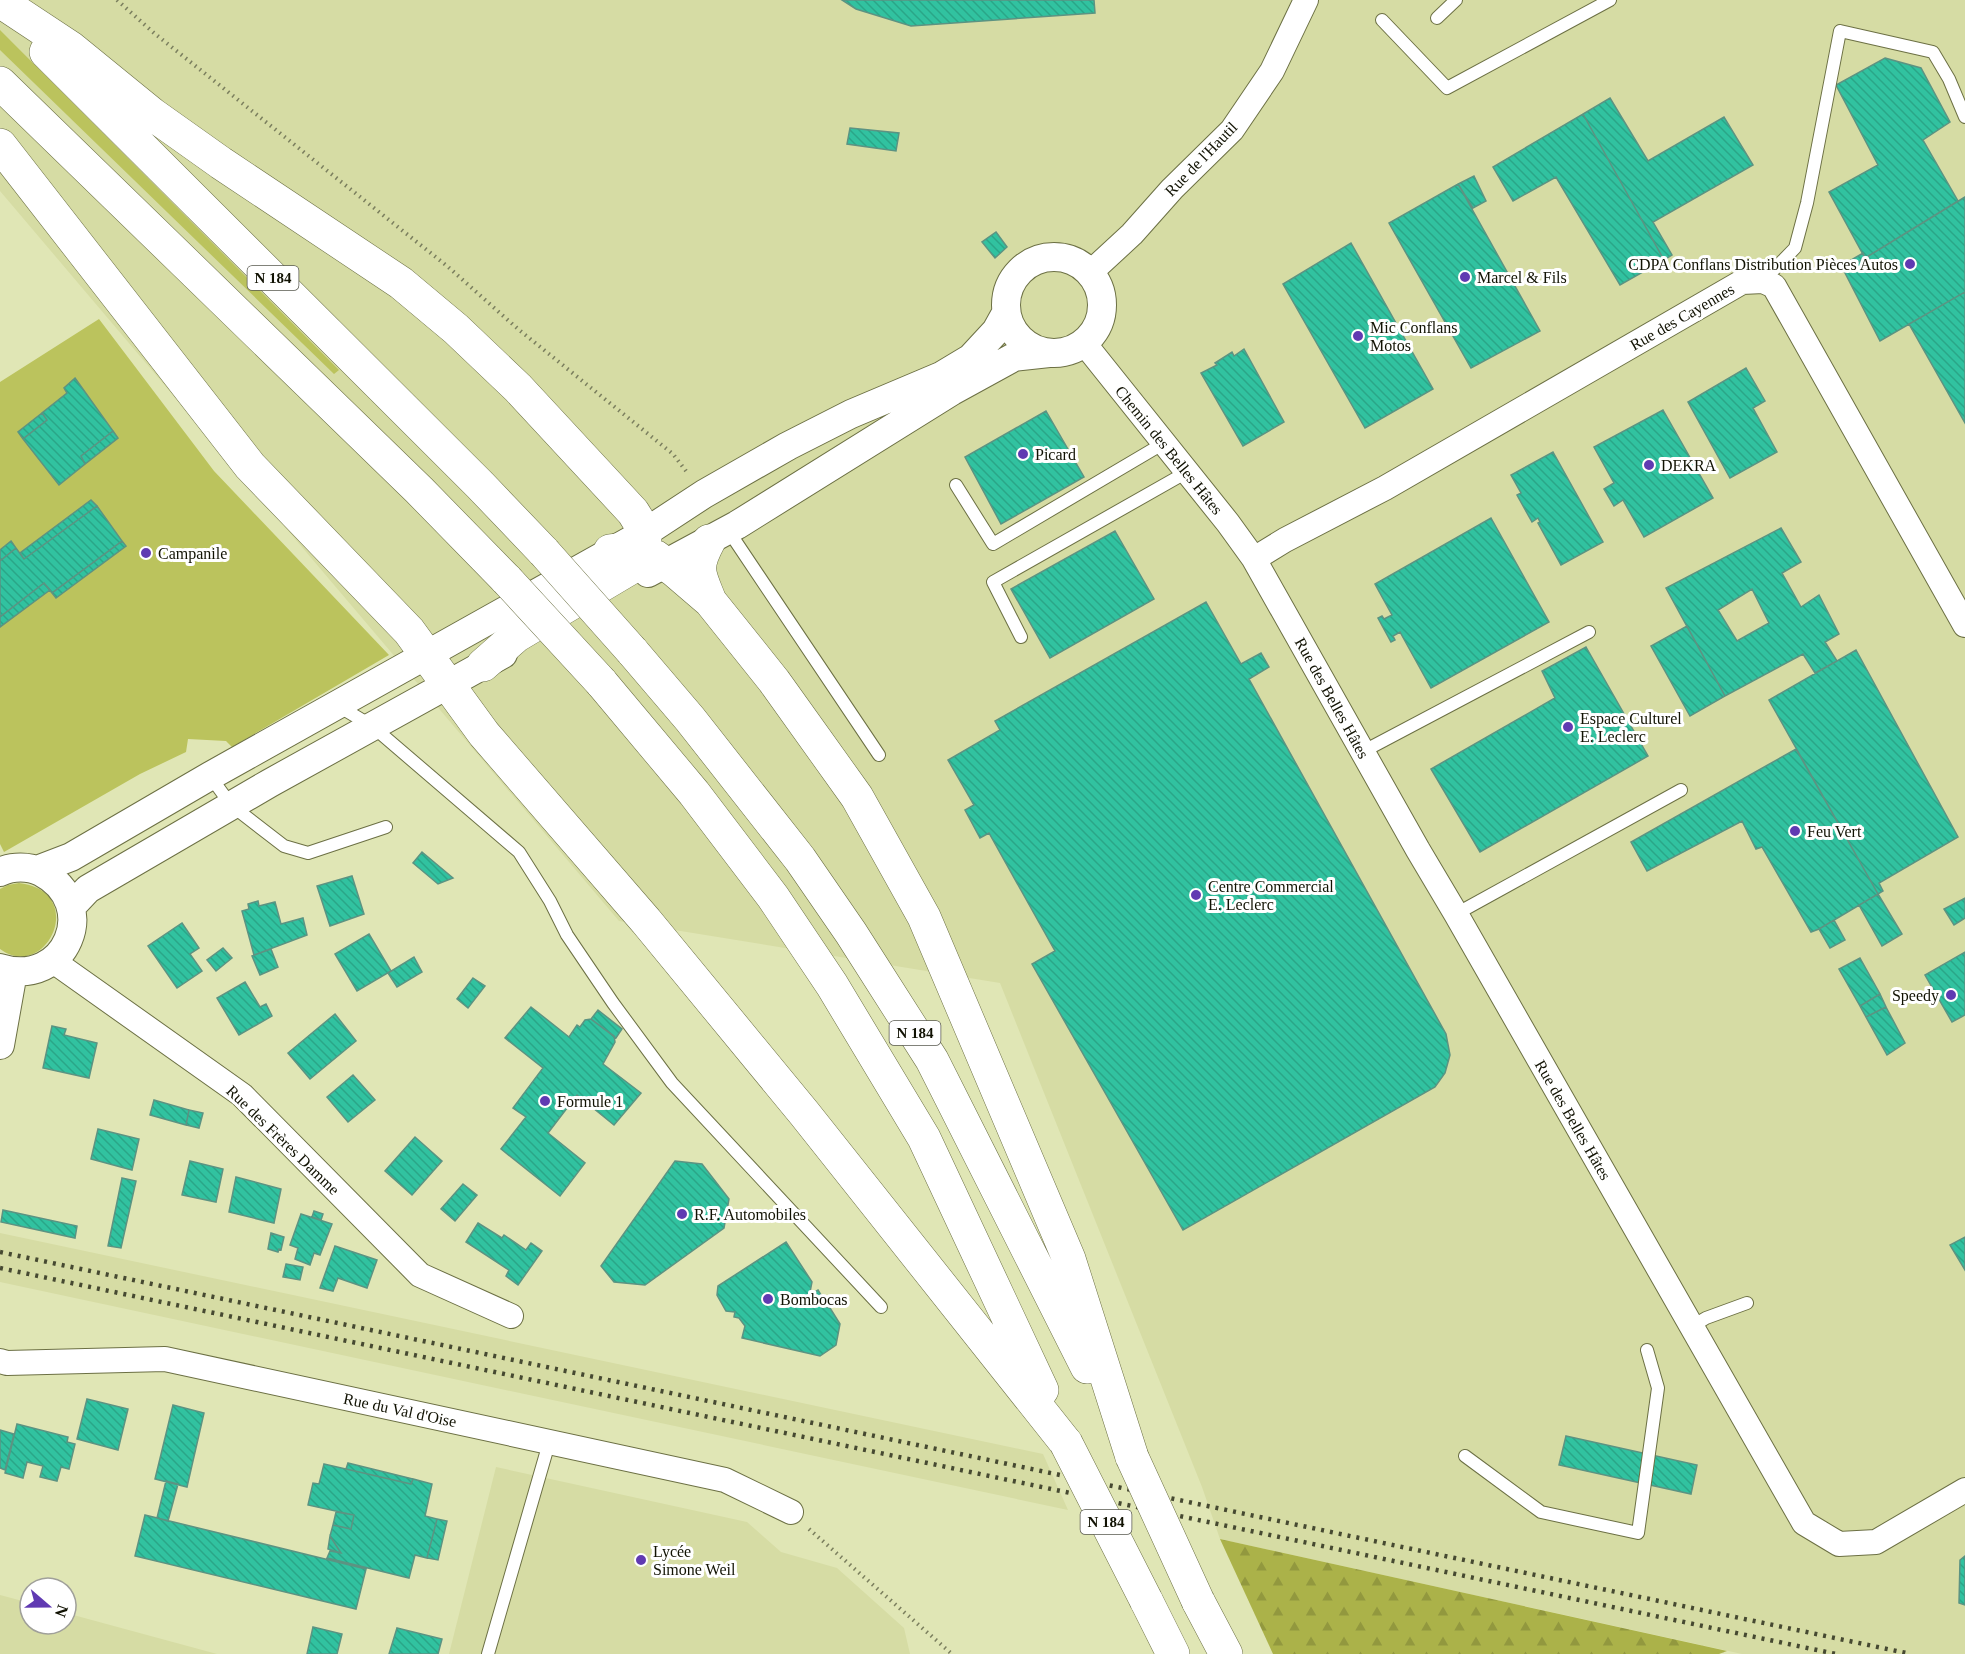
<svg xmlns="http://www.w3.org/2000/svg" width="1965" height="1654" font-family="'Times New Roman',serif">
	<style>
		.built { fill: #d6dca4 }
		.green { fill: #bbc35d }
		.forest { fill: url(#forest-firs) }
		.building { fill: url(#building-back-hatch); stroke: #5c9382; stroke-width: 1.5; fill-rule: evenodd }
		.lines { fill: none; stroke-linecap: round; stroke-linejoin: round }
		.service-casing { stroke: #6c7044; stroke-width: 14 }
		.minor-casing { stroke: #6c7044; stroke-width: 26 }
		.tertiary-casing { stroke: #6c7044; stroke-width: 30 }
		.primary-casing { stroke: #6c7044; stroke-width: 34 }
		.path { stroke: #7b7f5e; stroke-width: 4; stroke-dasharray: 1.5 4.5; stroke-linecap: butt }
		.service { stroke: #fff; stroke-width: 12 }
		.minor { stroke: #fff; stroke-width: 24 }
		.tertiary { stroke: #fff; stroke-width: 28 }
		.primary { stroke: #fff; stroke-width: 33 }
		.rail { stroke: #464931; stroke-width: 4.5; stroke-dasharray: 3 6; stroke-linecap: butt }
		.primary-bridge-casing { stroke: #6c7044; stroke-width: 34; stroke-linecap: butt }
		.primary-bridge { stroke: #fff; stroke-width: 33 }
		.poi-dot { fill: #603ab2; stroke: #fff; stroke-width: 2 }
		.labels { text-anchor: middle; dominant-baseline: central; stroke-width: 6; stroke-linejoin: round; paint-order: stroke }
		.shield { fill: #fff; stroke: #58594f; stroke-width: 1.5 }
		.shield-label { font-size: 15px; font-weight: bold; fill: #111203 }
		.street-label { font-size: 16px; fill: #111203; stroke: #fff }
		.poi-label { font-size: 16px; fill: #111203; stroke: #fff; text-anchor: start }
	</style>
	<defs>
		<pattern id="forest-firs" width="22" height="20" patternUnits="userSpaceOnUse" patternTransform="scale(1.5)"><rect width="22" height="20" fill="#abb249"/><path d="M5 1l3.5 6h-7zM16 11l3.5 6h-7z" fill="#92983e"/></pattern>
		<pattern id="building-back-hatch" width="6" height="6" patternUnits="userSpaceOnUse" patternTransform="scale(1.5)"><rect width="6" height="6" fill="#31c2a0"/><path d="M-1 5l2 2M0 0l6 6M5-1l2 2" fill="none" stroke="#2aa688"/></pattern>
	</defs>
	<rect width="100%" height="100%" fill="#e0e6b5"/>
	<path class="built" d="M0 0H1965V1654H1742L1220 1539 1202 1487 1000 983 619 921 0 191Z
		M0 1233 1043 1454 1068 1510 0 1282Z
		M496 1467 747 1522 781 1552 837 1568 904 1628 910 1654H449Z
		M0 1595 30 1603V1624H66V1613L217 1654H0Z"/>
	<path class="green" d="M0 30 339 370 334 374 0 50Z
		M99 319 214 471 389 655 232 747 226 741 188 739 186 752 140 774 4 852 0 844V382Z
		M19 883C89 891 47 983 0 949V889L8 885Z"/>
	<path class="forest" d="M1220 1539 1727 1651 1719 1654H1273Z"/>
	<path class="building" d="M842 0H1094L1095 13 911 26 856 9Z
		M1885 58 1921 68 1950 122 1923 140 1958 201 1865 258 1829 192 1878 165 1836 85Z
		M1610 98 1648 161 1724 117 1753 165 1653 222 1672 255 1664 260 1583 114Z
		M1583 114 1664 260 1620 285 1556 177 1513 201 1493 167Z
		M850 128 899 133 896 151 847 144Z
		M1474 176 1486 201 1473 208 1458 184Z
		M1458 184 1540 331 1471 368 1389 223Z
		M1965 197V292L1880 341 1844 271Z
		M996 232 1007 247 995 258 982 242Z
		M1351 243 1433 389 1365 428 1283 284Z
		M1863 253 1865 258 1844 271 1841 266Z
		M1965 292V423L1909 324Z
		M1244 349 1284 422 1243 446 1201 373 1217 365 1215 363 1232 352 1234 356Z
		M1746 368 1765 401 1753 408 1777 452 1730 478 1688 402Z
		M75 378 113 431 81 456 85 464 59 485 23 439 47 420 42 413 67 393 64 388Z
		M1663 410 1713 498 1644 537 1623 500 1614 506 1604 489 1614 483 1594 447Z
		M1046 411 1084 477 1001 524 965 457Z
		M42 413 47 420 23 439 18 432Z
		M113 431 118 438 85 464 81 456Z
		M1553 452 1603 542 1561 565 1538 523 1540 522 1538 518 1532 522 1517 495 1521 493 1511 475Z
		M91 500 97 506 24 559 20 553Z
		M97 506 122 541 52 593 44 583 0 617V561L16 548 24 559Z
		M1491 518 1549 622 1431 688 1400 632 1393 636 1395 640 1391 642 1378 618 1382 616 1384 619 1392 615 1375 584Z
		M1781 528 1801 562 1782 573 1801 607 1819 595 1839 634 1825 642 1837 661 1815 673 1803 654 1725 696 1666 588ZM1752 589 1769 623 1737 641 1718 610Z
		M1115 531 1154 599 1050 658 1011 589Z
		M11 541 16 548 0 561V550Z
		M122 541 126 546 56 598 52 593Z
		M44 583 50 590 0 627V617Z
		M1206 602 1241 664 1261 653 1269 667 1249 679 1446 1034 1450 1055 1445 1073 1435 1087 1183 1230 1032 964 1055 951 989 833 980 838 965 810 974 805 948 760 1000 730 995 721Z
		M1687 626 1725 696 1690 716 1651 646Z
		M1586 647 1648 756 1480 852 1431 769 1555 698 1542 671Z
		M1856 650 1958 837 1879 883 1883 891 1878 894 1769 700Z
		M1796 749 1878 894 1819 929 1811 932 1762 847 1756 849 1742 821 1647 871 1631 842Z
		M422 852 453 878 438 884 413 863Z
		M352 876 364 914 330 926 317 886Z
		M1878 894 1902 934 1882 946 1859 905Z
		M1965 898V918L1954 925 1944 909Z
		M258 901 259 906 275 902 281 924 303 918 307 935 254 955 242 911 249 909 248 904Z
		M1834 920 1845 940 1830 948 1819 929Z
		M182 923 199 948 190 954 202 971 177 988 148 946Z
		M369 934 391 971 357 991 335 954Z
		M223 948 232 958 216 971 207 960Z
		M271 949 278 967 260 975 252 956Z
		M1965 952V1015L1952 1022 1925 975Z
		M414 957 422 972 397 987 388 973Z
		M1860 958 1880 994 1860 1006 1839 969Z
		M473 978 485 986 468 1008 457 999Z
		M245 982 260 1007 266 1004 272 1016 239 1035 217 998Z
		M1880 994 1886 1007 1866 1017 1860 1006Z
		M531 1007 569 1037 577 1025 580 1027 585 1020 591 1019 614 1036 615 1042 603 1064 641 1093 614 1125 577 1095 548 1133 585 1163 560 1196 501 1149 526 1117 513 1108 543 1068 505 1038Z
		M1886 1007 1905 1043 1887 1055 1866 1017Z
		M598 1010 622 1029 616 1038 591 1019Z
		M335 1014 356 1041 310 1079 288 1053Z
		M52 1026 66 1029 64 1035 97 1043 89 1078 43 1068Z
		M353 1075 375 1100 348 1122 327 1097Z
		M154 1100 189 1110 186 1125 150 1115Z
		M189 1110 203 1113 199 1128 186 1125Z
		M98 1129 139 1139 132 1170 91 1159Z
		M415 1137 442 1161 412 1195 385 1171Z
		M190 1161 223 1169 216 1202 182 1195Z
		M675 1161 702 1164 729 1199 724 1228 645 1285 614 1282 601 1266Z
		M236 1177 281 1189 274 1223 229 1212Z
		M122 1178 136 1181 121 1248 108 1246Z
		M463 1184 477 1195 455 1221 441 1209Z
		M3 1210 77 1226 75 1238 1 1222Z
		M314 1211 323 1214 321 1220 312 1217Z
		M301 1214 332 1224 320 1255 314 1253 310 1265 295 1259 298 1248 290 1245Z
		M478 1223 502 1238 504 1235 526 1250 531 1243 542 1251 518 1285 506 1276 509 1270 466 1242Z
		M271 1233 284 1237 281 1250 279 1249 278 1252 268 1249Z
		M1965 1237V1270L1950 1245Z
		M786 1242 812 1282 810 1292 813 1293 819 1305 830 1308 840 1324 836 1345 820 1356 742 1338 745 1326 739 1318 734 1317 735 1312 726 1311 717 1295 718 1286Z
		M335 1246 377 1260 367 1288 338 1278 333 1291 320 1288Z
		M286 1264 303 1267 300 1280 283 1277Z
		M818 1290 824 1300 819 1303 813 1293Z
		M87 1399 128 1409 118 1450 77 1439Z
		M173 1405 204 1413 187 1487 155 1479Z
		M17 1424 68 1437 67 1442 75 1444 69 1469 61 1467 57 1481 40 1477 43 1466 27 1462 23 1478 5 1473Z
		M0 1430 14 1434 5 1470 0 1468Z
		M1566 1436 1697 1465 1691 1494 1559 1465Z
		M348 1463 413 1479 411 1484 346 1469Z
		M324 1464 411 1484 413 1479 432 1484 425 1516 437 1519 427 1558 415 1555 409 1578 327 1558 330 1551 341 1553 330 1536 333 1525 351 1529 354 1515 308 1505 313 1483 319 1484Z
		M166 1481 178 1484 168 1521 157 1518Z
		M336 1512 354 1515 351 1529 333 1525Z
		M145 1515 366 1569 356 1609 135 1556Z
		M437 1519 447 1521 438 1560 427 1558Z
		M330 1536 341 1553 328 1549Z
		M1965 1556V1605L1959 1603 1960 1560Z
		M313 1627 342 1634 337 1654H307Z
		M397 1628 442 1639 438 1654H389Z"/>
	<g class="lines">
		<defs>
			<path id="service" d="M1437 18 1456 0
				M1382 20 1447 88 1610 0
				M1763 281 1795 248 1807 203 1840 31 1933 52 1949 79 1965 117
				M956 485 993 544 1164 443
				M728 530 879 755
				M1021 637 993 582 1187 472
				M337 707 345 710 372 726 519 852 550 901 567 935 613 1003 672 1083 881 1307
				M1362 752 1589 632
				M210 776 231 805 284 846 308 853 386 827
				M1456 914 1681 790
				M1691 1327 1706 1318 1747 1303
				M1465 1456 1541 1512 1638 1533 1658 1388 1647 1350
				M488 1654 549 1443"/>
			<path id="minor" d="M1092 271 1132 234 1172 189 1232 130 1272 71 1306 0
				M1084 343 1228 523 1254 559 1418 850 1456 914 1804 1523 1839 1544 1876 1542 1965 1490
				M1254 559 1285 540 1385 488 1742 282 1763 281 1774 286 1965 625
				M53 961 242 1095 420 1275 511 1316
				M0 1361 7 1363 165 1359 725 1480 791 1512"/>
			<path id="tertiary" d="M1006 305a48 48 0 1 1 96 0a48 48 0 1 1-96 0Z
				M648 573 737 525 952 391 1014 357 1049 353
				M37 870 71 857 210 776 646 532 704 494 788 446 851 414 941 376 971 358 996 331 1006 313
				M0 872C12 866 29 866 41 872 102 904 66 989 0 968
				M71 907 88 889 270 783 503 654
				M0 1045 13 972"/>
			<path id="primary" d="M0 1 71 48 152 114 221 163 401 283 456 329 518 388 633 512C647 534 648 538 639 563L516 636 483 665
				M46 52 480 485 544 552
				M0 83 419 490 507 580
				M0 145 250 466 409 631 484 734 646 921 804 1113 1066 1443
				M709 541C694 569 699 573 710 601
				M610 551 627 549 656 557 675 571 710 601 774 681 857 797 924 917 1069 1259 1132 1457
				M632 651 690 719 800 859 851 933 932 1060 1087 1367
				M601 682 694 793 773 897 832 985 924 1138 1042 1390
				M1146 1600 1173 1654
				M1198 1601 1226 1654"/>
		</defs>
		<use href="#service" class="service-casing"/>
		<use href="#minor" class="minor-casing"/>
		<use href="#tertiary" class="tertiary-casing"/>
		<use href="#primary" class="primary-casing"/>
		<path class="path" d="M117 0 154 33 447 266 518 329 673 454 686 471
			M809 1529 952 1654"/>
		<use href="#service" class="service"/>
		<use href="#minor" class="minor"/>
		<use href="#tertiary" class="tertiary"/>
		<use href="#primary" class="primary"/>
		<path class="rail" d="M0 1252 1911 1654
			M0 1268 1836 1654"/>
		<defs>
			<path id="primary-bridge" d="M544 552 632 651
				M507 580 601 682
				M1066 1443 1146 1600
				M1132 1457 1198 1601"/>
		</defs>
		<use href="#primary-bridge" class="primary-bridge-casing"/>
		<use href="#primary-bridge" class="primary-bridge"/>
	</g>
	<g class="poi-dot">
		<circle cx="1910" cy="264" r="6"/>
		<circle cx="1465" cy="277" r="6"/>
		<circle cx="1358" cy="336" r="6"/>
		<circle cx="1023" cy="454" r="6"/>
		<circle cx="1649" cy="465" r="6"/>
		<circle cx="146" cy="553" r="6"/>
		<circle cx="1568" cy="727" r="6"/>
		<circle cx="1795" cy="831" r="6"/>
		<circle cx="1196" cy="895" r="6"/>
		<circle cx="1951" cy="995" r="6"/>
		<circle cx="545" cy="1101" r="6"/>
		<circle cx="682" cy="1214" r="6"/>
		<circle cx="768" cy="1299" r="6"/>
		<circle cx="641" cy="1560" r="6"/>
	</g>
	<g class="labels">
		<g class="shield">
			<rect x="247.5" y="266" width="51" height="24" rx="4.5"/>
			<rect x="889.5" y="1021" width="51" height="24" rx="4.5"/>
			<rect x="1080.5" y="1510" width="51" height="24" rx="4.5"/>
		</g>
		<g class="shield-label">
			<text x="273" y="278">N 184</text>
			<text x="915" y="1033">N 184</text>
			<text x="1106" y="1522">N 184</text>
		</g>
		<g class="street-label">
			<text transform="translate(1201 159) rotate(-46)">Rue de l'Hautil</text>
			<text transform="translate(1682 317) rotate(-30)">Rue des Cayennes</text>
			<text transform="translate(1169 450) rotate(51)">Chemin des Belles Hâtes</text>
			<text transform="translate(1332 698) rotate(61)">Rue des Belles Hâtes</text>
			<text transform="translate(1573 1120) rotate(60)">Rue des Belles Hâtes</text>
			<text transform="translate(283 1140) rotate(44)">Rue des Frères Damme</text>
			<text transform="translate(400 1410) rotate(12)">Rue du Val d'Oise</text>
		</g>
		<g class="poi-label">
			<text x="1898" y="264" text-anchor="end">CDPA Conflans Distribution Pièces Autos</text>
			<text x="1477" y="277">Marcel &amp; Fils</text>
			<text x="1370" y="327">Mic Conflans<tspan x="1370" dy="18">Motos</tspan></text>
			<text x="1035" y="454">Picard</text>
			<text x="1661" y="465">DEKRA</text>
			<text x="158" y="553">Campanile</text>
			<text x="1580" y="718">Espace Culturel<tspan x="1580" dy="18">E. Leclerc</tspan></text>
			<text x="1807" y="831">Feu Vert</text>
			<text x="1208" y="886">Centre Commercial<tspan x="1208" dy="18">E. Leclerc</tspan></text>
			<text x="1939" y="995" text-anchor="end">Speedy</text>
			<text x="557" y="1101">Formule 1</text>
			<text x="694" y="1214">R.F. Automobiles</text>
			<text x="780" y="1299">Bombocas</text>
			<text x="653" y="1551">Lycée<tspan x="653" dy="18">Simone Weil</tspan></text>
		</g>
	</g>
	<g transform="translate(48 1606) rotate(110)"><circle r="28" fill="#ffffff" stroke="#a0a09a" stroke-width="1.5"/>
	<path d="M0-4.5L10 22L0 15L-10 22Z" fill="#603ab2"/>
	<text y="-9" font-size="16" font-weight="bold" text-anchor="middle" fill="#111203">N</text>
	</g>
</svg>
